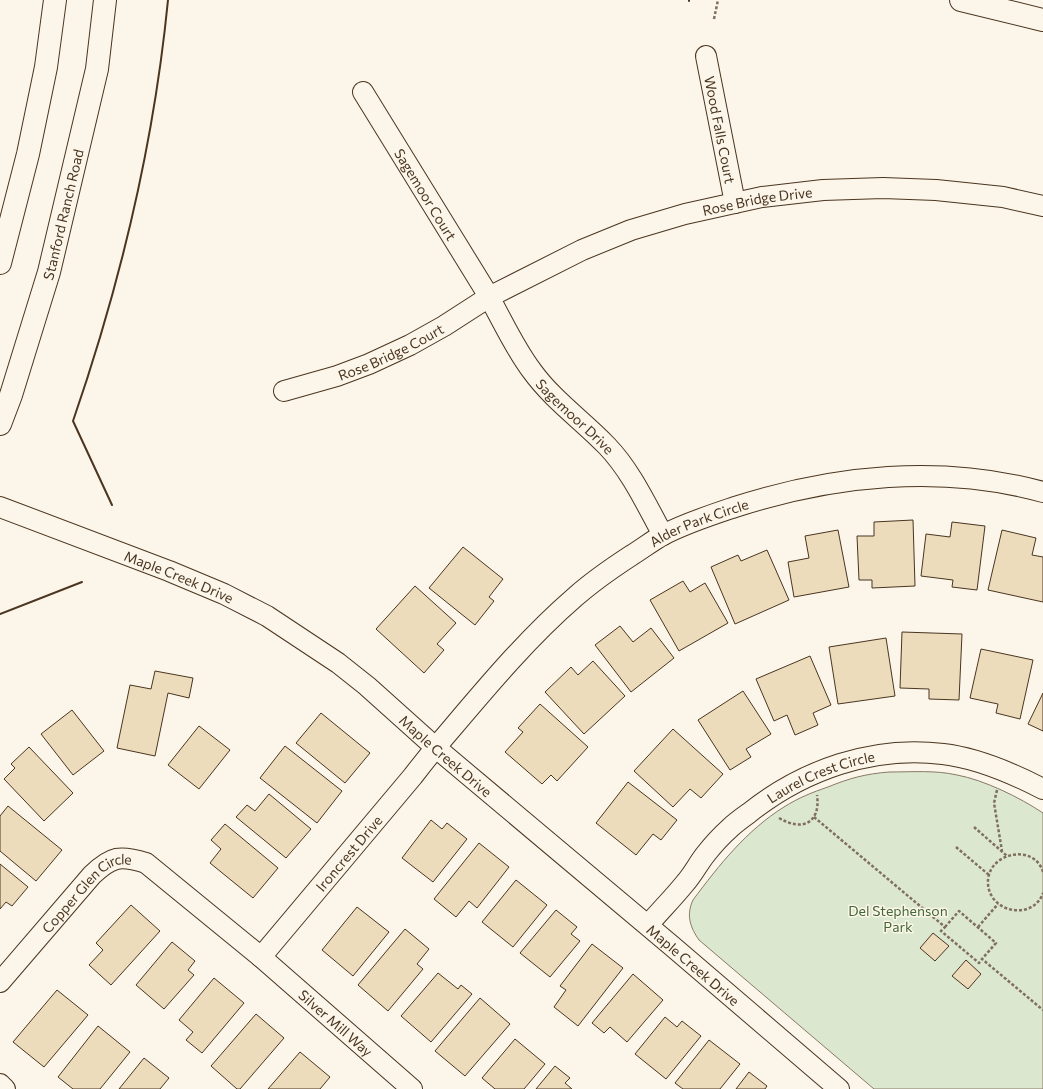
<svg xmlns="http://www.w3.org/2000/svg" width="1043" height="1089" font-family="Commissioner,sans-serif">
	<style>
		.green { fill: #dce7d0; stroke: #887966 }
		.building { fill: #ecdcbc; stroke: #4a3520 }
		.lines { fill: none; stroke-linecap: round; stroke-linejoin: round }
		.street-casing { stroke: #4a3520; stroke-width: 22 }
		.secondary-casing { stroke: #4a3520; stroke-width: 24 }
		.path { stroke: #7f6f5c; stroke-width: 2.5; stroke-dasharray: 3 2; stroke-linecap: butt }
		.street { stroke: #fbf6e9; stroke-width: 20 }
		.secondary { stroke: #fbf6e9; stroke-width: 22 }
		.wall { stroke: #4a3520; stroke-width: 2 }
		.labels { text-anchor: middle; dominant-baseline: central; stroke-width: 3; stroke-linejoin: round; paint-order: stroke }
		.street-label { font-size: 14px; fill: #4a3520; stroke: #fbf6e9 }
		.park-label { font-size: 14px; fill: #436837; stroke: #fbf6e9 }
	</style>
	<rect width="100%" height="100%" fill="#fbf6e9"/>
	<path class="green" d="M889 772C912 772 935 770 957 775 984 780 1019 797 1043 813V1089H874L699 940C690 927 686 915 693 900 719 865 747 830 784 807 798 798 813 792 828 787 850 778 865 774 889 772Z"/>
	<path class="building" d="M913 520 915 586 872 588V580H859L857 536H874V522Z
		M952 522 985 526 977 590 952 587 953 580 921 576 926 534 950 537Z
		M838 530 849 587 794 597 788 562 809 558 805 536Z
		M1002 530 1036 538 1032 555 1043 557V602L988 590Z
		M463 547 503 579 489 597 494 601 475 625 429 588Z
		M767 550 789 600 735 624 711 567 738 555 741 561Z
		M683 581 690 592 705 583 728 623 679 651 650 600Z
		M415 586 456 623 437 644 444 650 424 673 376 629Z
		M620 626 633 642 651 628 674 658 631 692 595 645Z
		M902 632 962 634 959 700 929 699V689L900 688Z
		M886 638 895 696 838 704 829 647Z
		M981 649 1033 660 1020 719 996 713 998 704 970 698Z
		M810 656 831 705 813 713 818 725 795 735 787 715 774 721 756 679Z
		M593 661 625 696 584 734 545 692 571 667 578 675Z
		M155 671 193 678 189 698 168 693 155 756 117 748 130 685 151 689Z
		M743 691 771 734 746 749 751 757 730 770 698 720Z
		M1043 693V731L1028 724Z
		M540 704 588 747 557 781 551 775 542 784 505 752 523 732 518 728Z
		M72 710 104 751 73 775 41 734Z
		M321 713 370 753 345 783 296 743Z
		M199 726 230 750 199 789 168 765Z
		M673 729 723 774 701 798 690 789 673 807 634 771Z
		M285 746 342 791 317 823 260 778Z
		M29 747 73 793 44 821 4 779 15 768 11 764Z
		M628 782 677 820 661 840 653 834 636 855 596 823Z
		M269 794 311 829 286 858 236 817 247 805 255 811Z
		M8 806 62 850 36 881 0 851V816Z
		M431 820 442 829 447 823 467 839 433 882 402 858Z
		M225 824 278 868 253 898 210 863 221 849 211 840Z
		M479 843 509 867 477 908 469 901 456 917 434 899Z
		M0 864 28 887 12 906 6 902 0 909Z
		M516 880 547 905 513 947 482 922Z
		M131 905 160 931 111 985 89 965 103 950 96 943Z
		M357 907 389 932 353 976 322 950Z
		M556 910 577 927 571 934 580 941 550 977 520 953Z
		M405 929 429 949 417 964 423 969 388 1011 358 985Z
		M933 933 949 946 935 961 920 948Z
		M172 942 195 961 188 970 194 975 164 1009 136 985Z
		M592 944 623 968 578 1026 554 1007 566 990 560 986Z
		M966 960 981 974 968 989 952 976Z
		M438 973 458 989 461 985 472 994 431 1042 401 1016Z
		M633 974 663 1000 627 1042 610 1027 604 1033 592 1023Z
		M214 978 244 1003 202 1053 186 1040 193 1032 179 1020Z
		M57 990 88 1015 44 1067 13 1042Z
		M480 998 510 1024 465 1076 435 1051Z
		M256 1014 284 1038 240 1089H237L211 1066Z
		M665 1017 677 1027 682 1021 701 1036 666 1079 635 1054Z
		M98 1026 130 1052 100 1089H73L58 1077Z
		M515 1039 545 1064 524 1089H495L482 1078Z
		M709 1040 740 1064 720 1089H683L675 1083Z
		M300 1052 330 1077 320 1089H268Z
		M144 1058 169 1078 160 1089H119Z
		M555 1066 570 1078 565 1083 572 1089H536Z
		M749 1072 767 1086 765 1089H736Z"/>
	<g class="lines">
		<defs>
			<g id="street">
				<path id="s1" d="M706 56 735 203"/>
				<path id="s2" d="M363 92C404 158 444 224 485 290 501 317 513 346 532 371 553 400 582 420 607 446 631 471 646 504 663 535"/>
				<path id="s3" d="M284 391 337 376 369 364 410 345 444 326 489 297 582 250 631 230 685 214 762 197 823 190 883 188 936 190 1003 197 1043 206"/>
				<path id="s4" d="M0 507 169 571 224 594 267 616 338 663 367 686 435 747 672 946 839 1089"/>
				<path id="s5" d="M648 925C660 911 674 897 686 882 693 874 698 864 705 855 712 846 721 836 730 828 735 823 742 818 749 813 803 770 873 745 943 754 978 758 1012 773 1043 789"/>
				<path id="s6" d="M261 957 413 776C426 759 439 743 453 727 491 682 530 636 575 597 592 582 612 568 632 555 642 549 652 541 663 535 686 523 711 515 735 507 834 475 942 464 1043 492"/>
				<path id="s7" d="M0 982 92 875C112 856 120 855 146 863L261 957 412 1089"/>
				<path d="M0 1084 5 1089"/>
			</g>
			<g id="secondary">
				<path d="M961 0 1043 20"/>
				<path d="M0 263 28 154 46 67 55 0"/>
				<path id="s8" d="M0 424 11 395 49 272 97 69 105 0"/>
			</g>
		</defs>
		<use href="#street" class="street-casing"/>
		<use href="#secondary" class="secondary-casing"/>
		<path class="path" d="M714 19 718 0
			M997 790 994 803 1002 851
			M814 817 945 927 941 931 979 963 982 959 1043 1010
			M779 818C802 832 821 823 817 795
			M974 827 1007 856
			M956 847 989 875
			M1043 872C1034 842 986 853 988 884 990 913 1033 921 1043 893
			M945 927 959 911 996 943 982 959
			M978 927 998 904"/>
		<use href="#street" class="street"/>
		<use href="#secondary" class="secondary"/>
		<path class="wall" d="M689 1V0
			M112 505 73 421C120 285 154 143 168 0
			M0 614 82 582"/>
	</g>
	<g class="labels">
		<g class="street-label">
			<text stroke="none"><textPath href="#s1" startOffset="75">Wood Falls Court</textPath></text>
			<text stroke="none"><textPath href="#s2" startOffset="120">Sagemoor Court</textPath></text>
			<text stroke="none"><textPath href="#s3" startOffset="514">Rose Bridge Drive</textPath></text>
			<text stroke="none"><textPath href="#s8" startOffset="219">Stanford Ranch Road</textPath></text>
			<text stroke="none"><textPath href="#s3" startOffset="114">Rose Bridge Court</textPath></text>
			<text stroke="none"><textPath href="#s2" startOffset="389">Sagemoor Drive</textPath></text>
			<text stroke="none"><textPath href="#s6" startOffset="624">Alder Park Circle</textPath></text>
			<text stroke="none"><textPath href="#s4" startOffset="192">Maple Creek Drive</textPath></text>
			<text stroke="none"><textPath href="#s4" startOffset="516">Maple Creek Drive</textPath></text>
			<text stroke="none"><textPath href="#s5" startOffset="233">Laurel Crest Circle</textPath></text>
			<text stroke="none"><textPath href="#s6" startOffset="136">Ironcrest Drive</textPath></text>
			<text stroke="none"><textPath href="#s7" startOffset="127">Copper Glen Circle</textPath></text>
			<text stroke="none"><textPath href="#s4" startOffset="840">Maple Creek Drive</textPath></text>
			<text stroke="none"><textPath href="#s7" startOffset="449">Silver Mill Way</textPath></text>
		</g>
		<g class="park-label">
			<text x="898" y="910">Del Stephenson<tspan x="898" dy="16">Park</tspan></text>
		</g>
	</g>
</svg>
